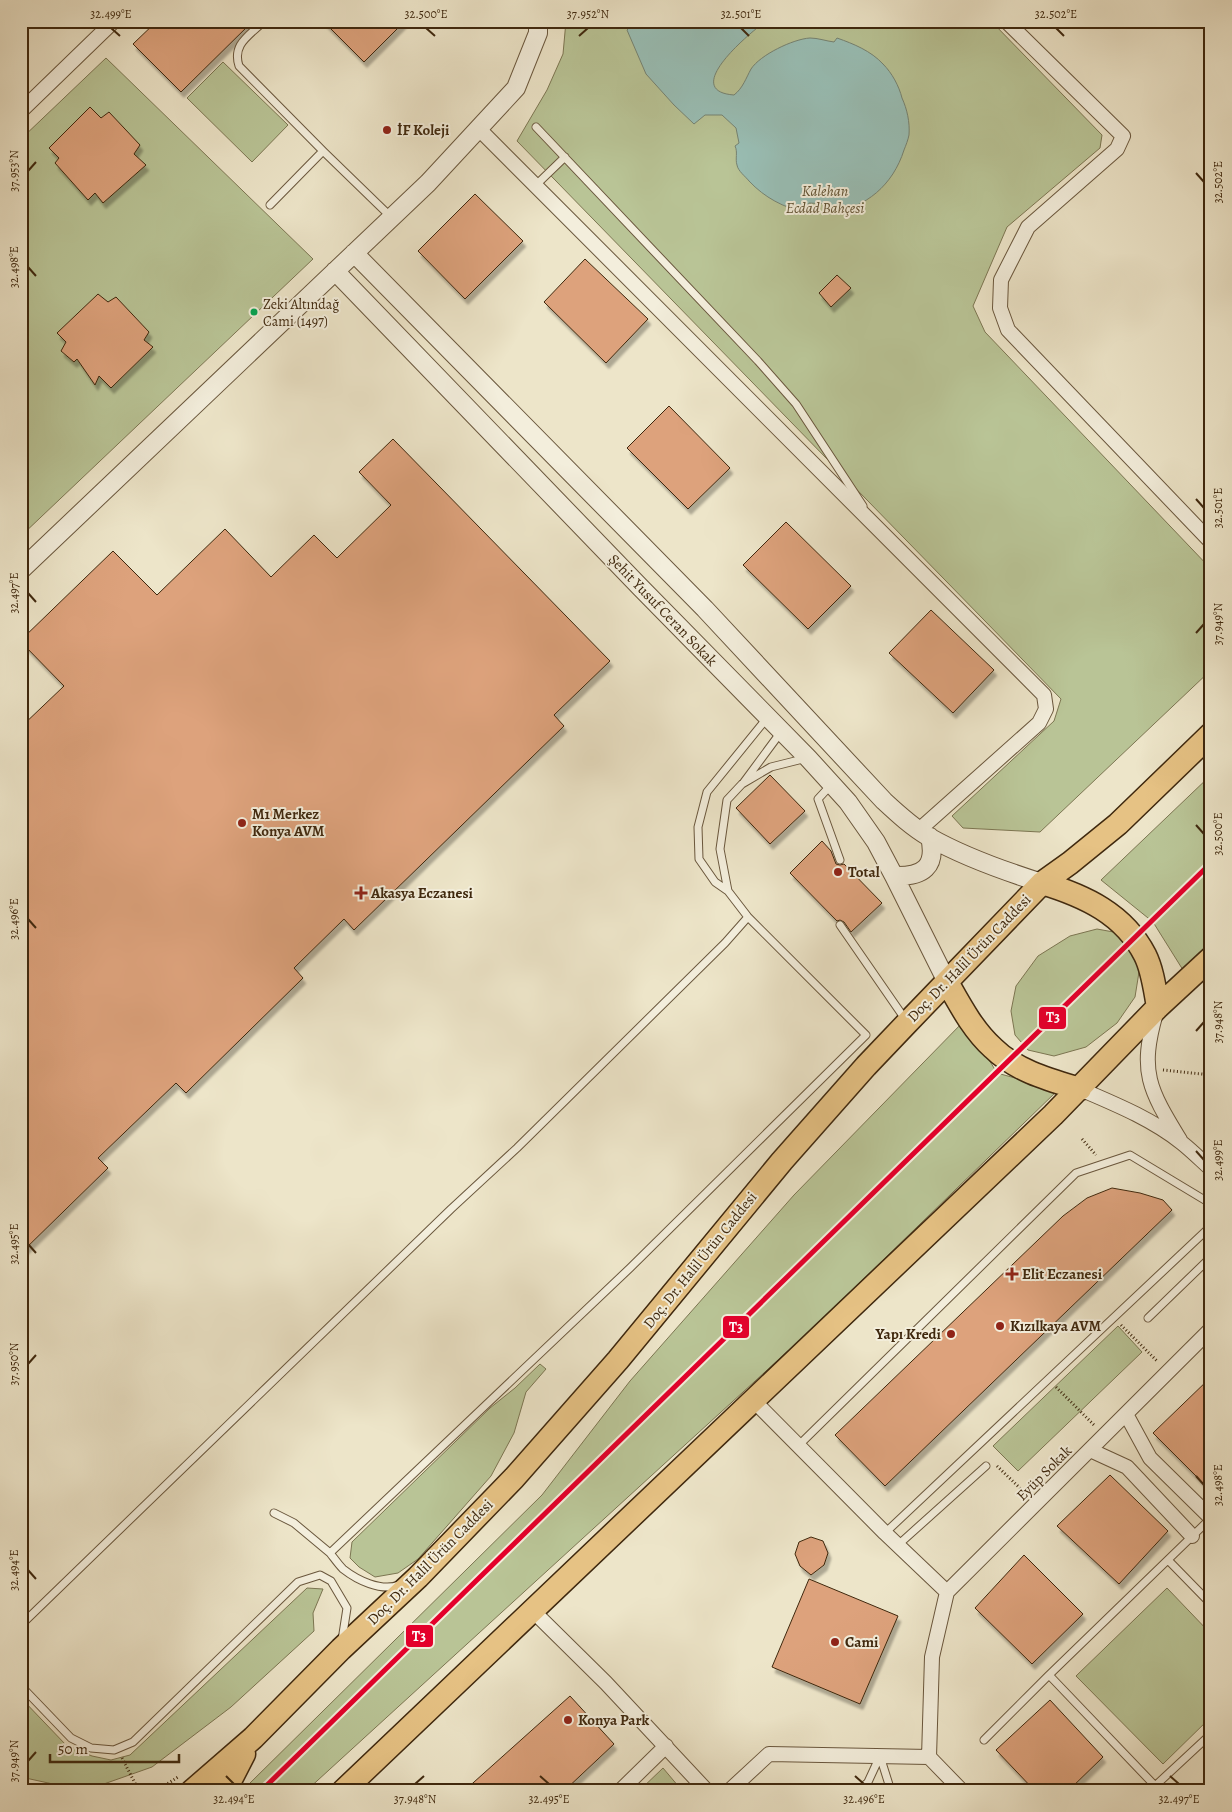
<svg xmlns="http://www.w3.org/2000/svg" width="1232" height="1812" font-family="Alegreya,serif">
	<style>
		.green { fill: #b9c496; stroke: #7c7652 }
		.water { fill: #99bfb6; stroke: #758373 }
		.building { fill: #dda27c; stroke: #3f280e; filter: url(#shadow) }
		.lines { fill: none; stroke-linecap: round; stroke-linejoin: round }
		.service-casing { stroke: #6a573d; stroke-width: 9 }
		.minor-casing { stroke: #6a573d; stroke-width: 16 }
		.tertiary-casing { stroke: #6a573d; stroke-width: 20 }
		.primary-casing { stroke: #3f280e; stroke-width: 25 }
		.path { stroke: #3f280e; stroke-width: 3; stroke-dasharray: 1 2.5; stroke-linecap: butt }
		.service { stroke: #f3eedc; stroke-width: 7 }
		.minor { stroke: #f3eedc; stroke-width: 14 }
		.tertiary { stroke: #f3eedc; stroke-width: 18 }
		.primary { stroke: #e6c284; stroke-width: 22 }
		.tram-1-casing { stroke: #f3eedc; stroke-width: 9 }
		.tram-1 { stroke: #e4002b; stroke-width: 5 }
		.ticks { fill: none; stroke: #3f280e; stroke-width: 2 }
		.poi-dot { fill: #8f2418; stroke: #f3eedc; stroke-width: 2 }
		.bus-dot { fill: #00a651; stroke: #f3eedc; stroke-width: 2 }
		.labels { text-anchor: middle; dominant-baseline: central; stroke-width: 4; stroke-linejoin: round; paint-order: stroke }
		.bus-label { font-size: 14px; fill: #3f280e; stroke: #f3eedc; text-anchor: start }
		.poi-label { font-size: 15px; font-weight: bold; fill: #3f280e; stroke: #f3eedc; text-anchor: start }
		.park-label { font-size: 15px; font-style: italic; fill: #5e4f30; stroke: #f3eedc }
		.street-label { font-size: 15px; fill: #3f280e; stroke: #f3eedc }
		.line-badge { stroke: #f3eedc; stroke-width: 2 }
		.badge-label { font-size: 14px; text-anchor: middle; font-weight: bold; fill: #fff }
		.neatline { fill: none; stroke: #3f280e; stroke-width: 2 }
		.ticks-label { font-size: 12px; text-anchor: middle; fill: #3f280e }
	</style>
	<defs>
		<filter id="shadow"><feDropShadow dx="3" dy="5.5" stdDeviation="1" flood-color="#0004"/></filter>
	</defs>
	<rect width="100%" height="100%" fill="#ede5c9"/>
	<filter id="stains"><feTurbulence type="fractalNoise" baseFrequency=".004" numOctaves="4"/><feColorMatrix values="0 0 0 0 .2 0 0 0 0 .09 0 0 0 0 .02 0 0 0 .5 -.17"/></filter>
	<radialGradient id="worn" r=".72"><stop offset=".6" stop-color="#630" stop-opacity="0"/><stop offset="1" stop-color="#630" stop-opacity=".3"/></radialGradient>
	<path class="green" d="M566 21H991L1102 135 1100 148 1007 227 973 306 985 332 1211 569V670L1040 832 963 828 952 816 1054 721 1061 699 517 141 547 90 563 54Z
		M106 58 313 259 21 536V139Z
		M223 62 288 125 252 162 187 98Z
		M1211 775V943L1183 970 1153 922 1101 880Z
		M1097 929 1119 933 1135 946 1139 972 1135 997 1117 1023 1086 1047 1054 1056 1028 1050 1015 1035 1011 1011 1016 986 1038 956 1070 936Z
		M965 1020 997 1073 1058 1090 812 1329 306 1791H245L248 1785 542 1495 630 1381 794 1195Z
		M1118 1326 1142 1352 1018 1471 993 1446Z
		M540 1364 546 1369 526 1392 514 1433 491 1476 418 1559 398 1573 375 1577 359 1567 350 1558 352 1542 490 1408 515 1388Z
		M307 1588 323 1589 313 1613 314 1631 231 1707 152 1767 101 1785 71 1788 21 1777V1698L66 1745 92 1756 111 1760 130 1755Z
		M1167 1588 1211 1634V1717L1163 1764 1076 1676Z
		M663 1768 679 1787 680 1791H639Z"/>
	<path class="water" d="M636 21H766C751 32 679 91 734 95 743 88 746 78 751 69 760 55 793 39 810 38 818 38 826 41 834 42L837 38C854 44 871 51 883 64 892 73 899 86 902 98 907 109 910 122 909 135 908 140 906 145 904 150 893 185 866 208 830 213V204L809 203 806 213C783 207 765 198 749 181 745 176 738 171 737 165 735 159 738 152 735 146L739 143 736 128 722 115H705L694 124 674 105 646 74 627 30Z"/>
	<path class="building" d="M157 21H253L181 92 133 44Z
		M323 21H405L364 62Z
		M90 107 101 118 109 112 140 145 134 154 146 165 103 203 95 193 88 200 55 163 59 158 49 148Z
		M475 194 523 241 465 299 418 251Z
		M585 259 648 319 606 363 544 302Z
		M837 275 851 288 831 307 819 293Z
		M98 294 108 302 116 297 149 332 144 340 153 347 111 388 99 376 95 385 77 359 74 362 61 351 66 342 57 333Z
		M669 406 730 468 688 509 627 448Z
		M393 439 610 661 554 715 564 726 354 930 344 919 294 968 303 978 186 1093 176 1083 98 1158 108 1168 21 1253V727L64 686 21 642V640L113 551 157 595 225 529 271 577 314 535 337 558 391 505 359 472Z
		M786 522 851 586 808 629 743 565Z
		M931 610 994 670 953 713 889 653Z
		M770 775 805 811 770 844 736 808Z
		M822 841 831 851 836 864 840 865 844 864 882 903 851 932 844 922 840 920 837 921 790 873Z
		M1112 1188 1140 1193 1163 1200 1172 1210 885 1486 835 1435 1063 1216 1087 1198Z
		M1211 1377V1491L1153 1433Z
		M1110 1475 1168 1531 1119 1584 1057 1526Z
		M811 1537 823 1541 828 1553 824 1565 811 1575 800 1566 795 1554 799 1542Z
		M1024 1555 1083 1614 1032 1664 975 1608Z
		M809 1579 898 1616 860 1704 772 1667Z
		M570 1696 614 1744 564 1791H464Z
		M1050 1700 1103 1757 1068 1791H1035L996 1750Z"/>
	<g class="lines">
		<defs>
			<path id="service" d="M264 21C249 36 232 44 239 66L323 151
				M536 127 758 361 796 404 863 506
				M536 185 565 157
				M270 205 323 151 391 217
				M744 782 781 732
				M831 785 818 799 840 860
				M728 891 715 882 699 859 698 827 707 792 767 718
				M840 925 905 1019
				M1148 1318 1211 1257
				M799 1445 1076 1173 1130 1155 1208 1202 1211 1207
				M274 1513 294 1523 330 1553
				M885 1533 1211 1226
				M898 1545 986 1466
				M1168 1560 1211 1604
				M399 1585C381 1592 357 1580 343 1569 338 1564 334 1558 330 1553L630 1268 866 1035 748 917 728 891 720 849 727 800 742 784 771 767 807 758
				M21 1625 451 1209 517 1148 725 943 748 917
				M21 1686 71 1738 91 1748 114 1750 133 1742 298 1582 320 1575 331 1581 347 1608 342 1640
				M984 1740 1049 1675
				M880 1756 891 1791
				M1155 1786 1211 1734
				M858 1791 868 1782 880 1756
				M1160 1791 1049 1675 1211 1518"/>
			<path id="minor" d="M1006 21 1123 136 1117 149 1028 227 1001 280 1000 308 1008 330 1211 542
				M21 111 114 21
				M478 128 1044 695 1046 709 1039 723 919 830
				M1156 1013C1139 1072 1149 1089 1180 1140
				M1080 1089C1115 1104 1152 1119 1182 1143 1192 1151 1201 1160 1211 1169
				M754 1401 885 1533 947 1592
				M1126 1414 1150 1458 1211 1518
				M1090 1450 1127 1467 1192 1536
				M533 1611 606 1683 707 1791
				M620 1791 666 1746
				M729 1791 769 1754 929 1757
				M962 1791 929 1757 932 1657 947 1592 1211 1329"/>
			<path id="tertiary" d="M354 253 705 609 884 801C898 814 912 827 929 837 964 857 1004 871 1042 883
				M335 271 641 588 808 758 848 802 876 842 894 876 947 982
				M21 570 428 183 516 88 538 33V21
				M894 876C923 877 937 867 930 837"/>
			<path id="primary" d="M1042 883C1085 896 1124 914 1145 955 1153 971 1155 991 1158 1007
				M947 982C960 1005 973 1030 993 1048 1016 1071 1050 1080 1080 1089
				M192 1791 253 1738 341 1649 418 1577 514 1478 618 1360 782 1161 866 1066 907 1023 1042 883 1070 863 1118 824 1211 734
				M225 1791 244 1754
				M343 1791 1053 1115 1158 1007 1211 958"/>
		</defs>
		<use href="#service" class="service-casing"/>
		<use href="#minor" class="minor-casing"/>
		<use href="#tertiary" class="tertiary-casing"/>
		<use href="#primary" class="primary-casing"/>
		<path class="path" d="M1163 1070 1211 1075
			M1082 1139 1096 1155
			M1206 1147 1211 1141
			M1121 1325 1157 1361
			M1056 1387 1094 1425
			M997 1466 1025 1493
			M122 1758 139 1791
			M21 1790 22 1791
			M152 1791 164 1786 178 1777"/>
		<use href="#service" class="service"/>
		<use href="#minor" class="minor"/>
		<use href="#tertiary" class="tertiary"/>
		<use href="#primary" class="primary"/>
		<defs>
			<path id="tram-1" d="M261 1791 1211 863"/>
		</defs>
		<use href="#tram-1" class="tram-1-casing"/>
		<use href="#tram-1" class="tram-1"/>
	</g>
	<path class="ticks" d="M111 28 120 36M426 28 435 36M741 28 749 36M1056 28 1064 36M579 36 588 28M28 171 36 162M1196 173 1204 182M28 267 36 276M1196 499 1204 508M28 593 36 602M1196 633 1204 624M1196 825 1204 834M28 919 36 928M1196 1031 1204 1022M1196 1151 1204 1160M28 1244 36 1253M28 1364 36 1355M1196 1476 1204 1485M28 1570 36 1579M28 1761 36 1752M226 1776 234 1784M540 1776 549 1784M855 1776 864 1784M1170 1776 1179 1784M415 1784 424 1776"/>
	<g class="poi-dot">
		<circle cx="387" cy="130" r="5"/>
		<circle cx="242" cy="823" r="5"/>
		<circle cx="838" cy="872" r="5"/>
		<path d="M358.5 885.5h5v5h5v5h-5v5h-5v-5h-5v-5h5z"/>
		<path d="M1009.5 1266.5h5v5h5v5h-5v5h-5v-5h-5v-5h5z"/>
		<circle cx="1000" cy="1326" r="5"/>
		<circle cx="951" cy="1334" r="5"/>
		<circle cx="835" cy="1642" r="5"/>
		<circle cx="568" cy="1720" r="5"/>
	</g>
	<circle class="bus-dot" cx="254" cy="312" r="4.5"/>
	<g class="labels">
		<g class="bus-label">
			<text x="263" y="304">Zeki Altındağ<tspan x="263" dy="17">Cami (1497)</tspan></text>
		</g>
		<g class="poi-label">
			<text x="397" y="130">İF Koleji</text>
			<text x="252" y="814">M1 Merkez<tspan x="252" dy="17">Konya AVM</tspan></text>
			<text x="848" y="872">Total</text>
			<text x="371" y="893">Akasya Eczanesi</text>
			<text x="1022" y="1274">Elit Eczanesi</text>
			<text x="1010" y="1326">Kızılkaya AVM</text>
			<text x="941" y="1334" text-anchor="end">Yapı Kredi</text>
			<text x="845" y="1642">Cami</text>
			<text x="578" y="1720">Konya Park</text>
		</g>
		<g class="park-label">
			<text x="825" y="191">Kalehan<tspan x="825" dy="17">Ecdad Bahçesi</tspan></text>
		</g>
		<g class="street-label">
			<text transform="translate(663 610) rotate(46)">Şehit Yusuf Ceran Sokak</text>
			<text transform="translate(969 958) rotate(-46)">Doç. Dr. Halil Ürün Caddesi</text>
			<text transform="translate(700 1260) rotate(-51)">Doç. Dr. Halil Ürün Caddesi</text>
			<text transform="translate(1044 1473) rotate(-45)">Eyüp Sokak</text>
			<text transform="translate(430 1562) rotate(-45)">Doç. Dr. Halil Ürün Caddesi</text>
		</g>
	</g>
	<g class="line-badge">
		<rect x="1038" y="1006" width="29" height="24" rx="5" fill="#e4002b"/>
		<rect x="722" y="1315" width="28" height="24" rx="5" fill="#e4002b"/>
		<rect x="405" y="1624" width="29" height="24" rx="5" fill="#e4002b"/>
	</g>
	<g class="badge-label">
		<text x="1053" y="1022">T3</text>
		<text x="736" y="1332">T3</text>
		<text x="419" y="1641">T3</text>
	</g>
	<rect width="1232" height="1812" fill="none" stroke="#ede5c9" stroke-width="55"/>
	<path d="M50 1754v8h129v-8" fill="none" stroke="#3f280e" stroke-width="2.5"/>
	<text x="58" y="1754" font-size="15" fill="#3f280e" stroke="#f3eedc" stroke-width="4" paint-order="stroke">50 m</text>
	<rect x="28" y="28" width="1176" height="1756" class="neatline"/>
	<g class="ticks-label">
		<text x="111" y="18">32.499°E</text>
		<text x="426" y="18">32.500°E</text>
		<text x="588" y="18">37.952°N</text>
		<text x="741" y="18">32.501°E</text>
		<text x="1056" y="18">32.502°E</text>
		<text transform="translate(14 171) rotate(-90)" y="4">37.953°N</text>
		<text transform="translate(1218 182) rotate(-90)" y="4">32.502°E</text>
		<text transform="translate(14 267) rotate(-90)" y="4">32.498°E</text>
		<text transform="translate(1218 508) rotate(-90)" y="4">32.501°E</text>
		<text transform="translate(14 593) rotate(-90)" y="4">32.497°E</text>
		<text transform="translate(1218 624) rotate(-90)" y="4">37.949°N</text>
		<text transform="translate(1218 834) rotate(-90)" y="4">32.500°E</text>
		<text transform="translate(14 919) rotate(-90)" y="4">32.496°E</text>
		<text transform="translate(1218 1022) rotate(-90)" y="4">37.948°N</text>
		<text transform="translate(1218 1160) rotate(-90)" y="4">32.499°E</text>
		<text transform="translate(14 1244) rotate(-90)" y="4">32.495°E</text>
		<text transform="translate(14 1364) rotate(-90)" y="4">37.950°N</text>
		<text transform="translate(1218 1485) rotate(-90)" y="4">32.498°E</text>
		<text transform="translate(14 1570) rotate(-90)" y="4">32.494°E</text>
		<text transform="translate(14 1761) rotate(-90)" y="4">37.949°N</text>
		<text x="234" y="1803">32.494°E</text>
		<text x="415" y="1803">37.948°N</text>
		<text x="549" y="1803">32.495°E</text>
		<text x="864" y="1803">32.496°E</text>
		<text x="1179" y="1803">32.497°E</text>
	</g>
	<rect width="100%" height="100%" filter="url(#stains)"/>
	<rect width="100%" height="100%" fill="url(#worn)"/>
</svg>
